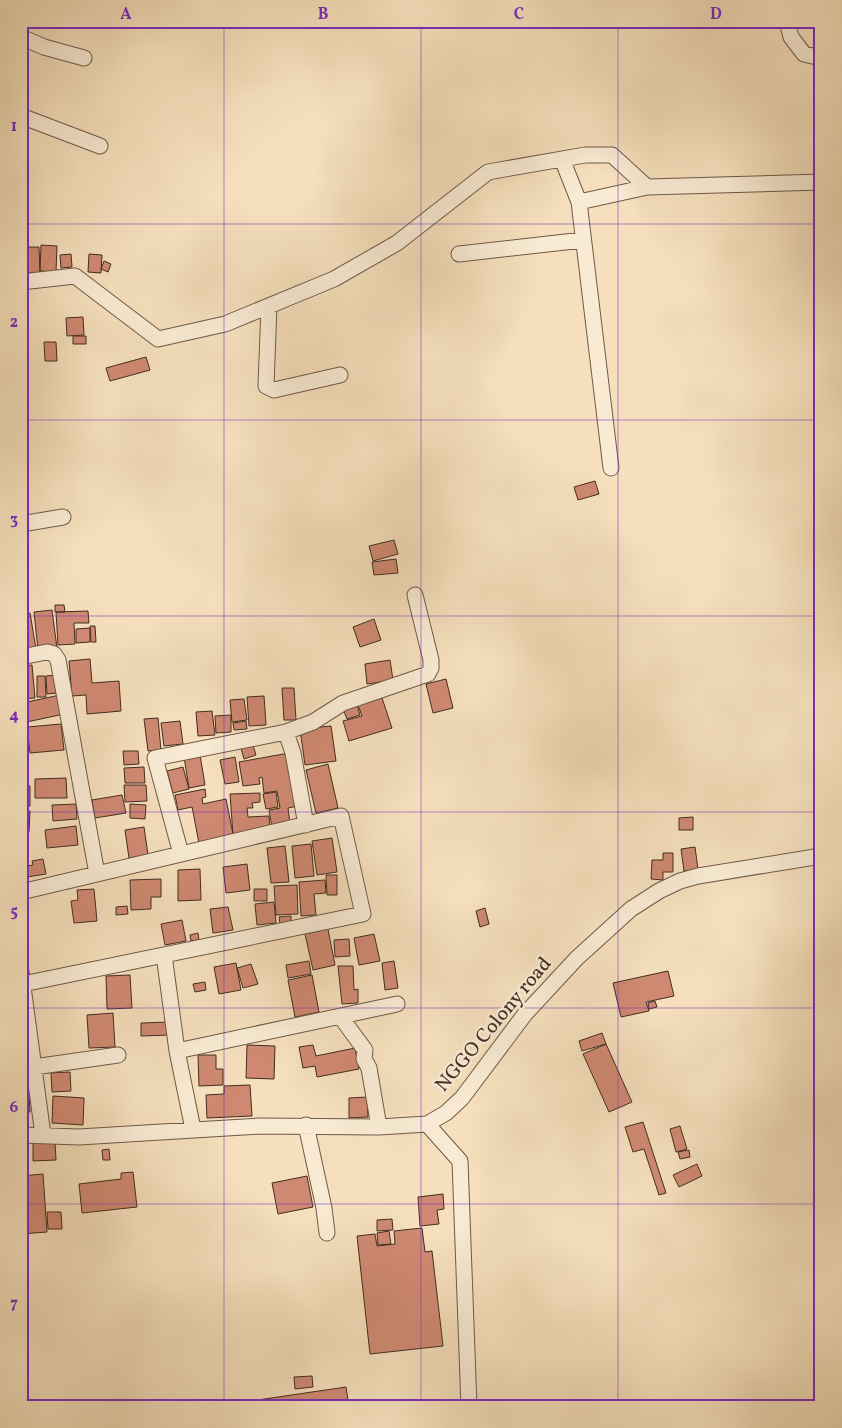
<svg xmlns="http://www.w3.org/2000/svg" width="842" height="1428" font-family="Vollkorn,serif">
	<style>
		.building { fill: #cf8972; stroke: #422c22 }
		.lines { fill: none; stroke-linecap: round; stroke-linejoin: round }
		.minor-casing { stroke: #6f5948; stroke-width: 17 }
		.minor { stroke: #f8ead3; stroke-width: 15 }
		.grid { fill: none; stroke: #7b2cbf; stroke-width: 1; stroke-opacity: 0.55 }
		.labels { text-anchor: middle; dominant-baseline: central; stroke-width: 5; stroke-linejoin: round; paint-order: stroke }
		.street-label { font-size: 20px; fill: #422c22; stroke: #f8ead3 }
		.neatline { fill: none; stroke: #7b2cbf; stroke-width: 2 }
		.grid-label { font-size: 16px; text-anchor: middle; font-weight: bold; fill: #7b2cbf }
	</style>
	<rect width="100%" height="100%" fill="#f5dfbc"/>
	<filter id="stains"><feTurbulence type="fractalNoise" baseFrequency=".004" numOctaves="4"/><feColorMatrix values="0 0 0 0 .2 0 0 0 0 .09 0 0 0 0 .02 0 0 0 .5 -.17"/></filter>
	<radialGradient id="worn" r=".72"><stop offset=".6" stop-color="#630" stop-opacity="0"/><stop offset="1" stop-color="#630" stop-opacity=".3"/></radialGradient>
	<path class="building" d="M41 245 57 246 56 272 40 271Z
		M25 247H39L40 273H26Z
		M71 254 72 267 61 268 60 255Z
		M89 254 102 255 101 273 88 272Z
		M104 261 111 264 108 272 101 269Z
		M83 317 84 335 67 336 66 318Z
		M73 336H86V344H73Z
		M44 342H56L57 361H45Z
		M146 357 150 370 110 381 106 368Z
		M595 481 599 494 578 500 574 487Z
		M394 540 398 554 373 561 369 546Z
		M396 559 398 573 374 575 372 562Z
		M55 605H64L65 612H55Z
		M52 610 57 648 38 650 34 612Z
		M88 611 89 623H74L75 644 58 645 56 612Z
		M30 613 36 649 23 651 21 614Z
		M374 619 381 640 360 647 353 627Z
		M90 626H95L96 642H91Z
		M90 628V642L76 643V629Z
		M90 659 92 683 119 681 121 711 87 714 86 695 72 696 69 661Z
		M390 660 393 680 367 684 365 664Z
		M32 665 35 698 21 699V666Z
		M57 675 58 693 47 694 46 676Z
		M37 676H45L46 697H37Z
		M446 679 453 708 433 713 426 684Z
		M282 688H294L296 720H284Z
		M60 695 64 714 22 723 21 707 28 706 27 702Z
		M264 696 266 725 249 726 247 697Z
		M382 698 392 728 349 741 343 721 362 716 358 705Z
		M244 699 247 720 232 722 230 700Z
		M357 705 360 715 347 719 343 709Z
		M212 711 215 735 198 736 196 712Z
		M231 715V732L216 733 215 716Z
		M158 718 161 750 148 751 144 719Z
		M180 721 183 744 164 746 161 723Z
		M246 721 247 729 234 730 233 723Z
		M61 724 64 750 30 753 27 727Z
		M331 726 336 761 305 765 300 729Z
		M252 742 256 755 244 759 240 745Z
		M123 751H138L139 764 124 765Z
		M289 753 298 806 288 808 290 824 272 827 269 810 280 808 277 791 264 793 262 777 259 778 260 784 243 786 239 762Z
		M200 755 205 785 189 788 184 757Z
		M235 757 239 782 225 784 220 760Z
		M328 764 338 808 316 813 306 770Z
		M144 767 145 783H125L124 768Z
		M183 767 189 789 173 793 167 771Z
		M66 778 67 798H35V779Z
		M124 785H146L147 801 125 802Z
		M21 786H30V806L21 807Z
		M205 789 206 797 202 798 203 804 226 799 233 834 199 843 192 807 178 810 175 795Z
		M276 792 278 807 266 809 263 794Z
		M260 793V802L252 803 253 808H247L248 817 269 816 270 831 233 835 230 794Z
		M122 795 126 813 95 818 92 800Z
		M76 804 77 819 53 821 52 805Z
		M130 804 146 805 145 819 130 818Z
		M21 810 30 811 29 832 21 831Z
		M693 817V830H679V818Z
		M76 826 78 845 47 848 45 830Z
		M144 827 148 855 129 858 125 830Z
		M332 838 337 872 317 875 312 841Z
		M311 844 314 876 295 878 292 846Z
		M285 846 289 882 271 883 267 848Z
		M695 847 698 869 684 871 681 849Z
		M663 853H673V872H663V880L651 879 652 860H663Z
		M43 859 46 874 21 878V867L33 865 32 861Z
		M247 864 250 890 226 893 223 867Z
		M200 869 201 900 178 901V870Z
		M326 875H337V895H327Z
		M161 879V897H151V909L131 910 130 880Z
		M325 880 326 893 314 894 316 915 301 916 299 882Z
		M297 885 298 914 276 915 274 886Z
		M94 889 97 921 74 923 71 901 78 900 77 890Z
		M254 889H267V901H254Z
		M274 902 276 923 257 925 255 904Z
		M127 906 128 914 116 915V907Z
		M228 907 233 930 213 933 210 909Z
		M485 908 489 924 480 927 476 911Z
		M291 916V924H280L279 917Z
		M182 920 186 941 165 945 161 924Z
		M328 929 335 965 313 970 305 934Z
		M198 933 199 940 191 941 190 935Z
		M374 934 380 961 359 965 354 938Z
		M349 939 350 956 335 957 334 940Z
		M309 961 311 974 288 978 286 965Z
		M394 961 398 988 385 990 382 963Z
		M236 963 241 990 219 994 214 967Z
		M251 964 258 984 243 988 237 968Z
		M338 966H353L354 990 358 989V1003L342 1004Z
		M668 971 674 996 646 1002 649 1011 621 1017 613 983Z
		M130 975 132 1008 107 1009 106 976Z
		M312 975 319 1012 295 1017 288 980Z
		M205 982 206 990 195 992 193 984Z
		M655 1001 657 1007 649 1009 648 1003Z
		M113 1013 115 1047 89 1048 87 1015Z
		M170 1022V1035L141 1036V1023Z
		M602 1033 606 1044 582 1051 579 1041Z
		M606 1044 632 1102 609 1112 583 1054Z
		M247 1045 275 1046 274 1079 246 1078Z
		M313 1045 316 1056 355 1048 359 1069 317 1077 315 1066 303 1068 299 1047Z
		M198 1055H216V1069H223V1085L199 1086Z
		M70 1072 71 1091 52 1092 51 1073Z
		M21 1081H27L28 1089H21Z
		M250 1085 252 1116 207 1118 206 1095 224 1094V1086Z
		M21 1095H29L30 1112H21Z
		M53 1096 84 1098 83 1125 52 1123Z
		M367 1097 368 1117 349 1118V1098Z
		M643 1122 666 1193 659 1195 644 1149 633 1152 625 1127Z
		M680 1126 687 1149 676 1152 670 1129Z
		M33 1142H55L56 1160 33 1161Z
		M21 1149H26L27 1161H21Z
		M109 1149 110 1160H103L102 1150Z
		M689 1150 690 1157 680 1159 678 1152Z
		M697 1164 702 1176 679 1187 673 1175Z
		M133 1172 137 1207 82 1213 79 1184 121 1179V1173Z
		M43 1174 47 1232 21 1234V1176Z
		M307 1176 313 1207 278 1214 272 1183Z
		M443 1194 444 1209 437 1210 439 1224 420 1226 418 1197Z
		M47 1212H61L62 1229H48Z
		M392 1219 393 1230 377 1231V1220Z
		M422 1228 425 1252 432 1251 443 1346 370 1354 357 1236 375 1234 377 1246 395 1244 394 1231Z
		M389 1231 391 1244 378 1245 377 1233Z
		M312 1376 313 1387 295 1389 294 1377Z
		M346 1387 349 1407H245L244 1402Z
		M422 1400 423 1407H400L399 1402Z
		M623 1401 624 1407H603V1403Z
		M643 1404V1407H626L625 1405Z"/>
	<g class="lines">
		<defs>
			<path id="minor" d="M787 21 791 37 804 54 821 58
				M21 37 44 47 84 58
				M21 116 100 146
				M562 159 579 202
				M459 254 583 240
				M21 282 75 276 158 339 225 324 334 279 397 243 488 172 585 155H612L647 187 821 182
				M269 306 266 386 274 390 340 375
				M611 468 579 202 647 187
				M21 524 63 517
				M21 657 47 652 54 654 58 660 97 874
				M286 732 293 753 306 825
				M181 854 155 758 286 732 313 722 343 703 428 674 431 668V660L415 595
				M21 892 341 816 363 914 23 984
				M164 955 177 1051
				M21 972 43 1135
				M340 1016 365 1050 364 1059 369 1068 379 1127
				M34 1067 118 1055
				M427 1124 460 1161 469 1407
				M306 1125 324 1208 327 1233
				M193 1129 177 1051 397 1004
				M21 1135 79 1137 260 1126 379 1127 427 1124 446 1113 462 1098 525 1014 577 958 631 909 659 891 680 881 698 876 821 856"/>
		</defs>
		<use href="#minor" class="minor-casing"/>
		<use href="#minor" class="minor"/>
	</g>
	<path class="grid" d="M224 21V1407M421 21V1407M618 21V1407M21 224H821M21 420H821M21 616H821M21 812H821M21 1008H821M21 1204H821"/>
	<g class="labels">
		<g class="street-label">
			<text transform="translate(494 1025) rotate(-50)">NGGO Colony road</text>
		</g>
	</g>
	<rect width="842" height="1428" fill="none" stroke="#f5dfbc" stroke-width="55"/>
	<rect x="28" y="28" width="786" height="1372" class="neatline"/>
	<g class="grid-label">
		<text x="126" y="19">A</text>
		<text x="323" y="19">B</text>
		<text x="519" y="19">C</text>
		<text x="716" y="19">D</text>
		<text x="14" y="131">1</text>
		<text x="14" y="327">2</text>
		<text x="14" y="524">3</text>
		<text x="14" y="720">4</text>
		<text x="14" y="916">5</text>
		<text x="14" y="1112">6</text>
		<text x="14" y="1308">7</text>
	</g>
	<rect width="100%" height="100%" filter="url(#stains)"/>
	<rect width="100%" height="100%" fill="url(#worn)"/>
</svg>
